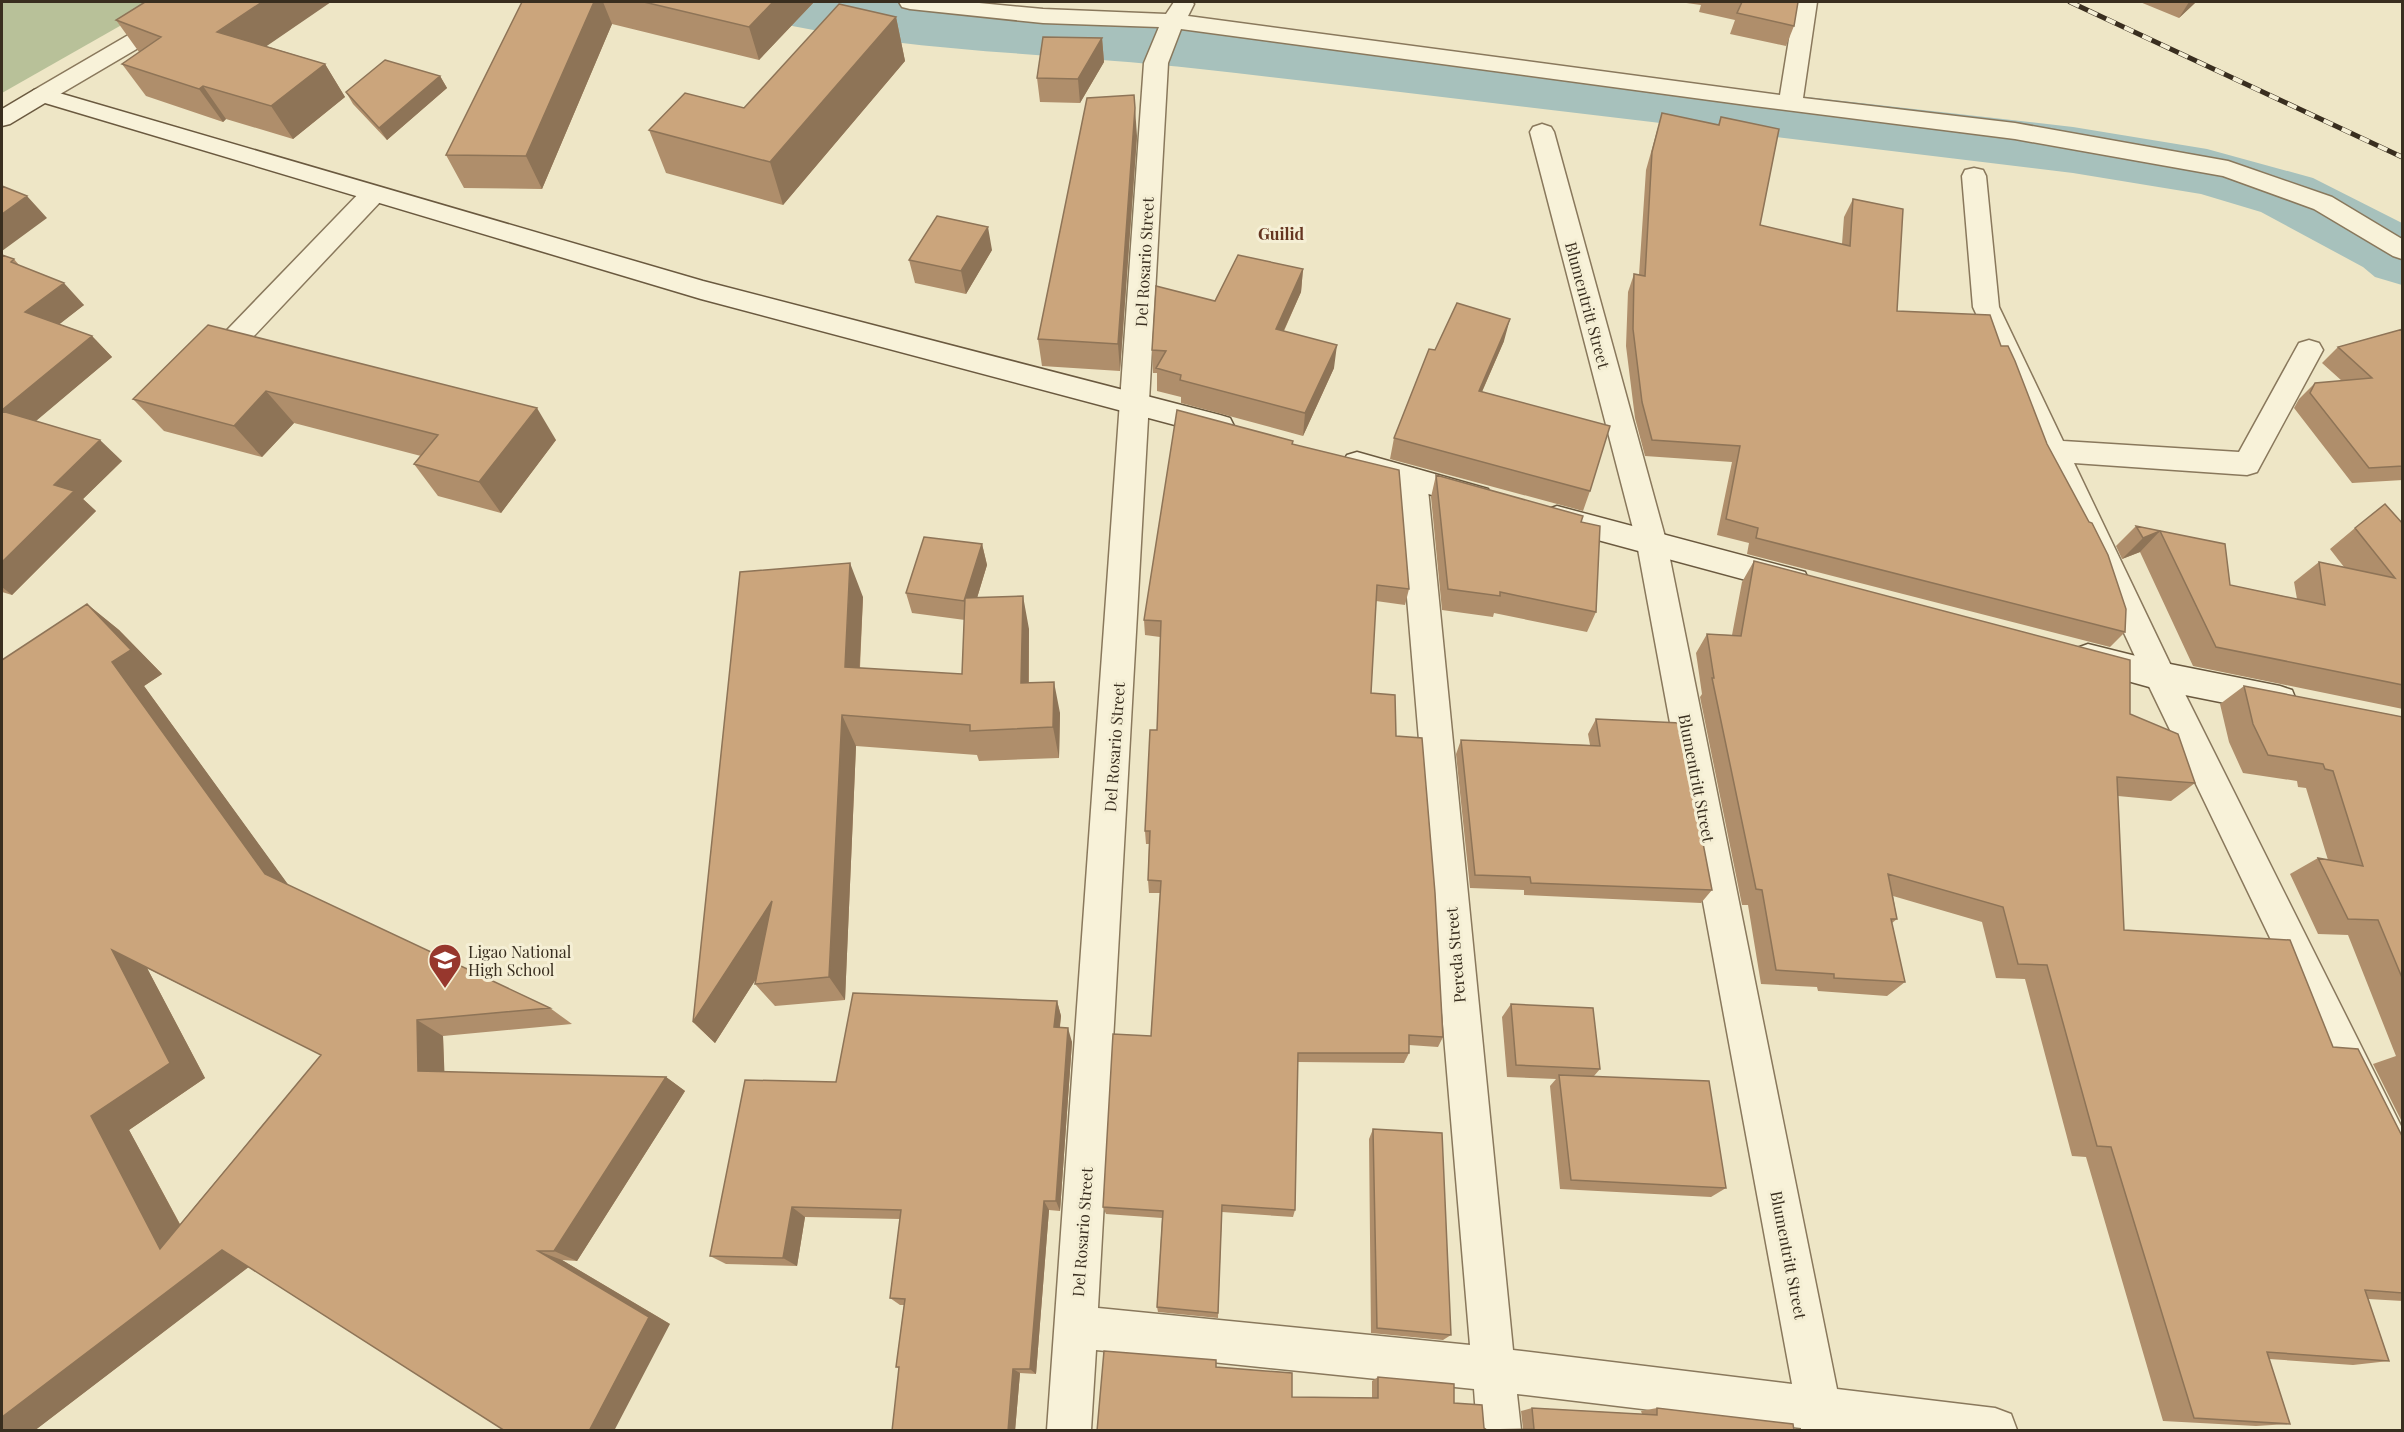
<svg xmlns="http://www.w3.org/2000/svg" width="2404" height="1432" font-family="'Playfair Display',serif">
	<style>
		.cemetery { fill: #b8c199 }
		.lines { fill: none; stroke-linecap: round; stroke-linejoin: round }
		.river { fill: #a7c1bc; fill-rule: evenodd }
		.street-casing { stroke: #89785c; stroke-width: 3 }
		.secondary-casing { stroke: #6a593f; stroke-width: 3 }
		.street { fill: #f8f2d9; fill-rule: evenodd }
		.secondary { fill: #f8f2d9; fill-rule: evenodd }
		.rail-casing { stroke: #392e1f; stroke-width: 5 }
		.rail { stroke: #f5efd5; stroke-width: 4; stroke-dasharray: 10; stroke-linecap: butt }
		.wall { fill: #af8e6b; fill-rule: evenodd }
		.shaded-wall { fill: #8e7457 }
		.building { fill: #cba57c; stroke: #8e7457; stroke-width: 1.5; fill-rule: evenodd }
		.labels { text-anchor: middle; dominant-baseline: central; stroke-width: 6; stroke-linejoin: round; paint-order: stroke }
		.far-quarter-label { font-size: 16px; font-weight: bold; fill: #653520; stroke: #f5efd5 }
		.street-label { font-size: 16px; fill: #392e1f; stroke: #f5efd5 }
		.poi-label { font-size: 16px; fill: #392e1f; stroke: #f5efd5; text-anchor: start }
	</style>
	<rect width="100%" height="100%" fill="#eee6c6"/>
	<path class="cemetery" d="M2 2H162L2 93Z"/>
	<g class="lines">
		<path class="river" d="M738 2H899L977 11 1196 28 2073 127 2207 149 2313 178 2402 223V285L2375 277 2363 267 2261 212 2201 194 2073 173C1782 138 1492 102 1200 69 1050 52 896 53 748 16Z"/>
		<defs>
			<path id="street" d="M185 2H211L208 7 50 100 42 102 34 100 30 95 34 90Z
				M899 2H969L1043 9 1166 14 1174 2H1192L1194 4 1188 16 1780 95 1795 2H1817L1803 98 2015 123 2228 161 2332 197 2402 239V259L2393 256 2314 209 2223 176 2015 139 1754 106 1181 29 1168 63 1098 1308 1470 1345 1397 479 1402 471 1412 468 1422 471 1427 479 1513 1350 1792 1384 1637 544 1530 132 1533 127 1542 124 1551 127 1554 132 1667 544 1837 1389 1995 1408 2011 1414 2017 1430H1801V1428L1517 1394 1521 1430H1477L1474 1389 1096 1350 1091 1430H1047L1144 63 1159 27 1043 23 910 9 902 7Z
				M1974 168 1983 170 1986 176 1999 307 2063 441 2239 452 2299 343 2309 340 2319 343 2323 350 2257 472 2247 475 2074 463 2174 672 2402 1128V1189L2388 1183 2144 676 1973 307 1962 176 1965 170Z
				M373 186 382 188 386 194 382 200 220 372 210 375 200 372 196 365 200 358 364 188Z"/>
			<path id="secondary" d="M42 88 703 281 1220 415 1230 418 1234 426 1230 434 1220 437 701 299 45 103 10 124 2 126V109L34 90Z
				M1357 452 1488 489 1493 497 1488 505 1478 508 1347 471 1342 463 1347 455Z
				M1557 506 1794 569 1805 572 1809 581 1805 590 1794 593 1546 526 1542 518 1546 510Z
				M2088 644 2160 662 2280 686 2292 690 2296 700 2292 710 2280 714 2160 690 2088 670 2077 666 2072 657 2077 648Z"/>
		</defs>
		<use href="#street" class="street-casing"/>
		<use href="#secondary" class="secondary-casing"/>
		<use href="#street" class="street"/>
		<use href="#secondary" class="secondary"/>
		<defs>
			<path id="rail" d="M2070 2 2402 157"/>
		</defs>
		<use href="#rail" class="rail-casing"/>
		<use href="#rail" class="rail"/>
	</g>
	<path class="wall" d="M522 2H814L759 60 612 24 542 189 464 188 446 155Z
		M1679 2H1798L1794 26 1786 46 1730 34 1735 20 1699 12 1701 5Z
		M2140 2H2196L2179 18Z
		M896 17 905 61 783 205 666 173 649 130 744 108Z
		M116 20 266 46 325 64 345 97 293 139 226 119 223 122 146 96 122 64 139 52Z
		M1102 38 1104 62 1080 103 1040 102 1037 78Z
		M440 76 447 88 387 140 353 104 346 92Z
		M1662 113 1718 125 1721 117 1760 225 1842 244 1844 217 1853 199 1897 311 2001 346 2047 444 2125 632 2110 647 1747 554 1749 543 1717 535 1732 462 1645 456 1635 418 1626 346 1628 292 1634 274 1639 275 1646 170Z
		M1137 136 1120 371 1042 366 1038 339Z
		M992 250 966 294 915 283 909 260Z
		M2 255 14 259 19 265 84 305 59 324 92 336 112 357 35 421 122 461 83 499 96 511 12 595 2 592Z
		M1303 269 1301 292 1284 331 1334 368 1303 436 1181 403V397L1157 391V373H1153L1152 350 1215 301Z
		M208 325 556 440 501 513 438 496 414 464 421 456 294 423 262 457 164 431 133 399Z
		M2403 329V480L2352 483 2294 408 2299 399 2315 383 2342 381 2322 363 2338 347Z
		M1504 341 1482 392 1590 491 1583 511 1390 459 1394 438 1435 350Z
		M1293 441V444L1409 589 1405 605 1376 601 1371 693 1396 736 1443 1037 1438 1047 1409 1045V1053L1404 1063 1298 1062 1295 1210 1293 1217 1222 1212 1218 1318 1158 1312 1157 1307 1162 1218 1106 1214 1103 1207 1151 1036 1160 893H1149L1148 880 1149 844H1146L1145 831 1157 730 1160 637 1145 635 1144 620Z
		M1436 475 1581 522 1596 612 1587 632 1494 613 1493 617 1442 610 1431 497Z
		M2403 524V709L2193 666 2140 552 2122 559 2116 546 2136 526 2225 544 2230 585 2297 599 2294 582 2319 562 2344 567 2330 549 2355 528Z
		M982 544 987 565 977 598 1029 629V683L1060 713 1059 758 979 761 977 755 856 746 845 1000 775 1006 755 984 756 979 715 1043 693 1022 863 597 860 668 962 674 965 620 912 613 906 593Z
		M1754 561 2130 714 2195 783 2171 801 2118 796 2124 930 2333 1047 2403 1138V1301L2368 1299 2389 1361 2353 1365 2269 1359 2290 1424 2256 1426 2163 1421 2086 1157 2072 1156 2025 979 1996 978 1982 922 1893 896 1897 919 1892 923 1905 982 1887 996 1818 991 1817 987 1761 984 1748 905H1742L1700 697 1702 694 1696 653 1707 634 1732 635 1742 582Z
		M87 604 119 630 162 674 144 686 288 885 550 1008 572 1024 443 1036 444 1072 666 1077 685 1091 577 1261 562 1260 670 1324 248 1267 34 1431H2ZM147 968 321 1055 180 1224 129 1130 205 1078Z
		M2244 686 2403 717V1124L2373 1064 2396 1056 2348 935 2318 934 2290 874 2318 858 2328 860 2306 788 2298 787 2297 781 2243 773 2229 742 2220 704Z
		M1596 719 1712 890 1701 903 1524 895V890L1470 888 1456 754 1461 740 1590 745 1588 734Z
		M1057 1001 1061 1016 1060 1027 1072 1042 1060 1211 1049 1210 1036 1374 1020 1373 1015 1431H892L899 1368 896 1367 904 1305H900L890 1298 900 1219 805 1217 797 1266 726 1264 710 1256 836 1082Z
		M1511 1004 1600 1069 1594 1076 1726 1188 1711 1197 1560 1189 1550 1086 1556 1079 1507 1077 1502 1017Z
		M1373 1129 1451 1335 1443 1340 1371 1333 1369 1139Z
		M1216 1367 1292 1397 1372 1398V1381L1378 1377 1454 1403 1487 1430 1523 1429 1521 1411 1532 1408 1642 1414 1641 1411 1657 1408 1794 1431H1097Z"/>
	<path class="shaded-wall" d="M262 2H331L239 65 217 32Z
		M594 2H603L612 24 542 189 526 156Z
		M773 2H814L759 60 749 27Z
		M2189 2H2196L2179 18Z
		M896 17 905 61 783 205 770 162Z
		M1102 38 1104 62 1080 103 1078 79Z
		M325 64 345 97 293 139 271 106Z
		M440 76 447 88 387 140 379 128Z
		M203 86 226 119 223 122 199 89Z
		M1135 108 1137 136 1120 371 1118 344Z
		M27 196 47 218 2 251V214Z
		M988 227 992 250 966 294 961 271Z
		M1303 269 1301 292 1274 352 1276 329Z
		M64 283 84 305 47 334 25 312Z
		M1510 319 1504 341 1473 412 1479 391Z
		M92 336 112 357 23 432 2 412V410Z
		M1337 345 1334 368 1303 436 1305 413Z
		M266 391 294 423 262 457 234 426Z
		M537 408 556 440 501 513 479 482Z
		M100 440 122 461 83 499 96 511 12 595 2 587V562L54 485Z
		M2160 531 2140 552 2122 559 2143 538Z
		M982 544 987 565 970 621 964 601Z
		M850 563 863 597 858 698 845 667Z
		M1023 596 1029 629 1028 714 1021 683Z
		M87 604 119 630 162 674 144 686 295 894 265 874 112 662Z
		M1054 682 1060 713 1059 758 1053 727Z
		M842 715 856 746 845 1000 829 977Z
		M772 901 790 926 715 1043 693 1022Z
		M112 950 147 968 205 1078 129 1130 198 1258 160 1249 91 1116Z
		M1057 1001 1061 1016 1058 1041 1054 1027Z
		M417 1020 443 1036 445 1086 418 1071Z
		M1068 1028 1072 1042 1060 1211 1056 1201Z
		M666 1077 685 1091 577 1261 554 1251Z
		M1044 1201 1049 1210 1036 1374 1030 1369Z
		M792 1207 805 1217 797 1266 783 1258Z
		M222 1250 258 1260 34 1431H2V1417Z
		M538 1251 562 1260 670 1324 614 1431H589Z
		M1013 1369 1020 1373 1015 1431H1008Z"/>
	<path class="building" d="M145 2H262L217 32 325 64 271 106 203 86 199 89 122 64 161 37 116 20Z
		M522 2H594L526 156 446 155Z
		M644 2H773L749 27Z
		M1742 2H1798L1794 26 1737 13Z
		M839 4 896 17 770 162 649 130 685 93 744 108Z
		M1043 37 1102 38 1078 79 1037 78Z
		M385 60 440 76 379 128 346 92Z
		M1134 95 1135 108 1118 344 1038 339 1087 98Z
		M1662 113 1719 125 1721 117 1779 129 1760 225 1850 246 1853 199 1903 209 1897 311 1990 315 2001 346H2008L2015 361 2047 444 2089 522 2092 523 2108 555 2126 609 2125 632 1756 538 1758 528 1726 519 1740 446 1652 440 1642 402 1633 329 1634 274 1645 276 1652 152Z
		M2 186 27 196 2 214Z
		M937 216 988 227 961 271 909 260Z
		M2 255 14 259 11 262 64 283 25 312 92 336 2 410Z
		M1238 255 1303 269 1276 329 1337 345 1305 413 1180 380 1181 375 1156 368 1166 351 1152 350 1156 286 1215 301Z
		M1457 303 1510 319 1479 391 1610 426 1590 491 1394 438 1429 349 1435 350Z
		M208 325 537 408 479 482 414 464 438 435 266 391 234 426 133 399Z
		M2403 329V466L2369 468 2310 393 2315 383 2372 378 2338 347Z
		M1177 410 1293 441 1292 444 1399 470 1409 589 1377 585 1371 693 1395 695 1396 736 1422 738 1435 893 1443 1037 1409 1035V1053H1298L1295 1210 1222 1205 1218 1313 1157 1307 1163 1211 1103 1207 1113 1034 1151 1036 1161 881 1148 880 1150 831H1145L1150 730H1157L1161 621 1144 620Z
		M2 411 100 440 54 485 74 491 2 562Z
		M1436 475 1583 516 1581 522 1600 526 1596 612 1500 592V596L1448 589Z
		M2385 504 2403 524V685L2216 647 2160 531 2143 538 2136 526 2225 544 2230 585 2325 605 2319 562 2395 578 2355 528Z
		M924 537 982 544 964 601 906 593Z
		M1754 561 2130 660V714L2178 734 2195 783 2117 777 2124 930 2290 940 2333 1047 2358 1049 2403 1138V1293L2365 1290 2389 1361 2267 1352 2290 1424 2194 1418 2111 1147 2097 1146 2047 965 2018 964 2003 907 1888 874 1897 919H1891L1905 982 1834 978V974L1776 970 1762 890 1756 889 1712 678H1714L1707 634 1741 636Z
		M850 563 845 667 962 674 965 598 1023 596 1021 683 1054 682 1053 727 970 731V725L842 715 829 977 755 984 772 901 693 1022 740 572Z
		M87 604 131 650 112 662 265 874 550 1008 417 1020 418 1071 666 1077 554 1251H538L649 1317 589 1431H505L222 1250 2 1417V660ZM112 950 321 1055 160 1249 91 1116 170 1063Z
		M2244 686 2403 717V980L2378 920 2348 919 2318 858 2363 866 2333 771 2325 769 2323 764 2268 755 2253 724Z
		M1596 719 1680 723 1712 890 1531 883 1530 877 1475 875 1461 740 1600 746Z
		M853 993 1057 1001 1054 1027 1068 1028 1056 1201H1044L1030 1369H1013L1008 1431H892L899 1367H896L905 1299 890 1298 901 1210 792 1207 783 1258 710 1256 745 1080 836 1082Z
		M1511 1004 1593 1008 1600 1069 1516 1065Z
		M1559 1075 1709 1081 1726 1188 1571 1180Z
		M1373 1129 1442 1133 1451 1335 1377 1328Z
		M1104 1351 1216 1360V1367L1292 1373V1397L1378 1398V1377L1454 1384V1403L1482 1405 1484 1428 1487 1430 1534 1429 1532 1408 1657 1415V1408L1793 1424 1794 1431H1097Z"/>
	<defs>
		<symbol id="school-pin" viewBox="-11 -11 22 30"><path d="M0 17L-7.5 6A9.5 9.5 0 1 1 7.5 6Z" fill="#97372d" stroke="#f5efd5"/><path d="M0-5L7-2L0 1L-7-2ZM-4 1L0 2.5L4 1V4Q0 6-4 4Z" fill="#fff"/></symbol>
	</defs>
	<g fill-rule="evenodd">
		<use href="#school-pin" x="426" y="941" width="38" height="52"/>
	</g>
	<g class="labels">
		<g class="far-quarter-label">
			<text x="1281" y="233">Guilid</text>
		</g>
		<g class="street-label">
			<text transform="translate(1144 262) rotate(-87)">Del Rosario Street</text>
			<text transform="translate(1588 305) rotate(75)">Blumentritt Street</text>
			<text transform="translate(1114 747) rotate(-86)">Del Rosario Street</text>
			<text transform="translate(1697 778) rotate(79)">Blumentritt Street</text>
			<text transform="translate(1455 955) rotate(-95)">Pereda Street</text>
			<text transform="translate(1082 1232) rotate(-86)">Del Rosario Street</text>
			<text transform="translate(1789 1255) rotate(79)">Blumentritt Street</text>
		</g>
		<g class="poi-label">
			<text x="468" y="951">Ligao National<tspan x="468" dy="18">High School</tspan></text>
		</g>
	</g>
	<rect width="2404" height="1432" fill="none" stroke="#392e1f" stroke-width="6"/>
</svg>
